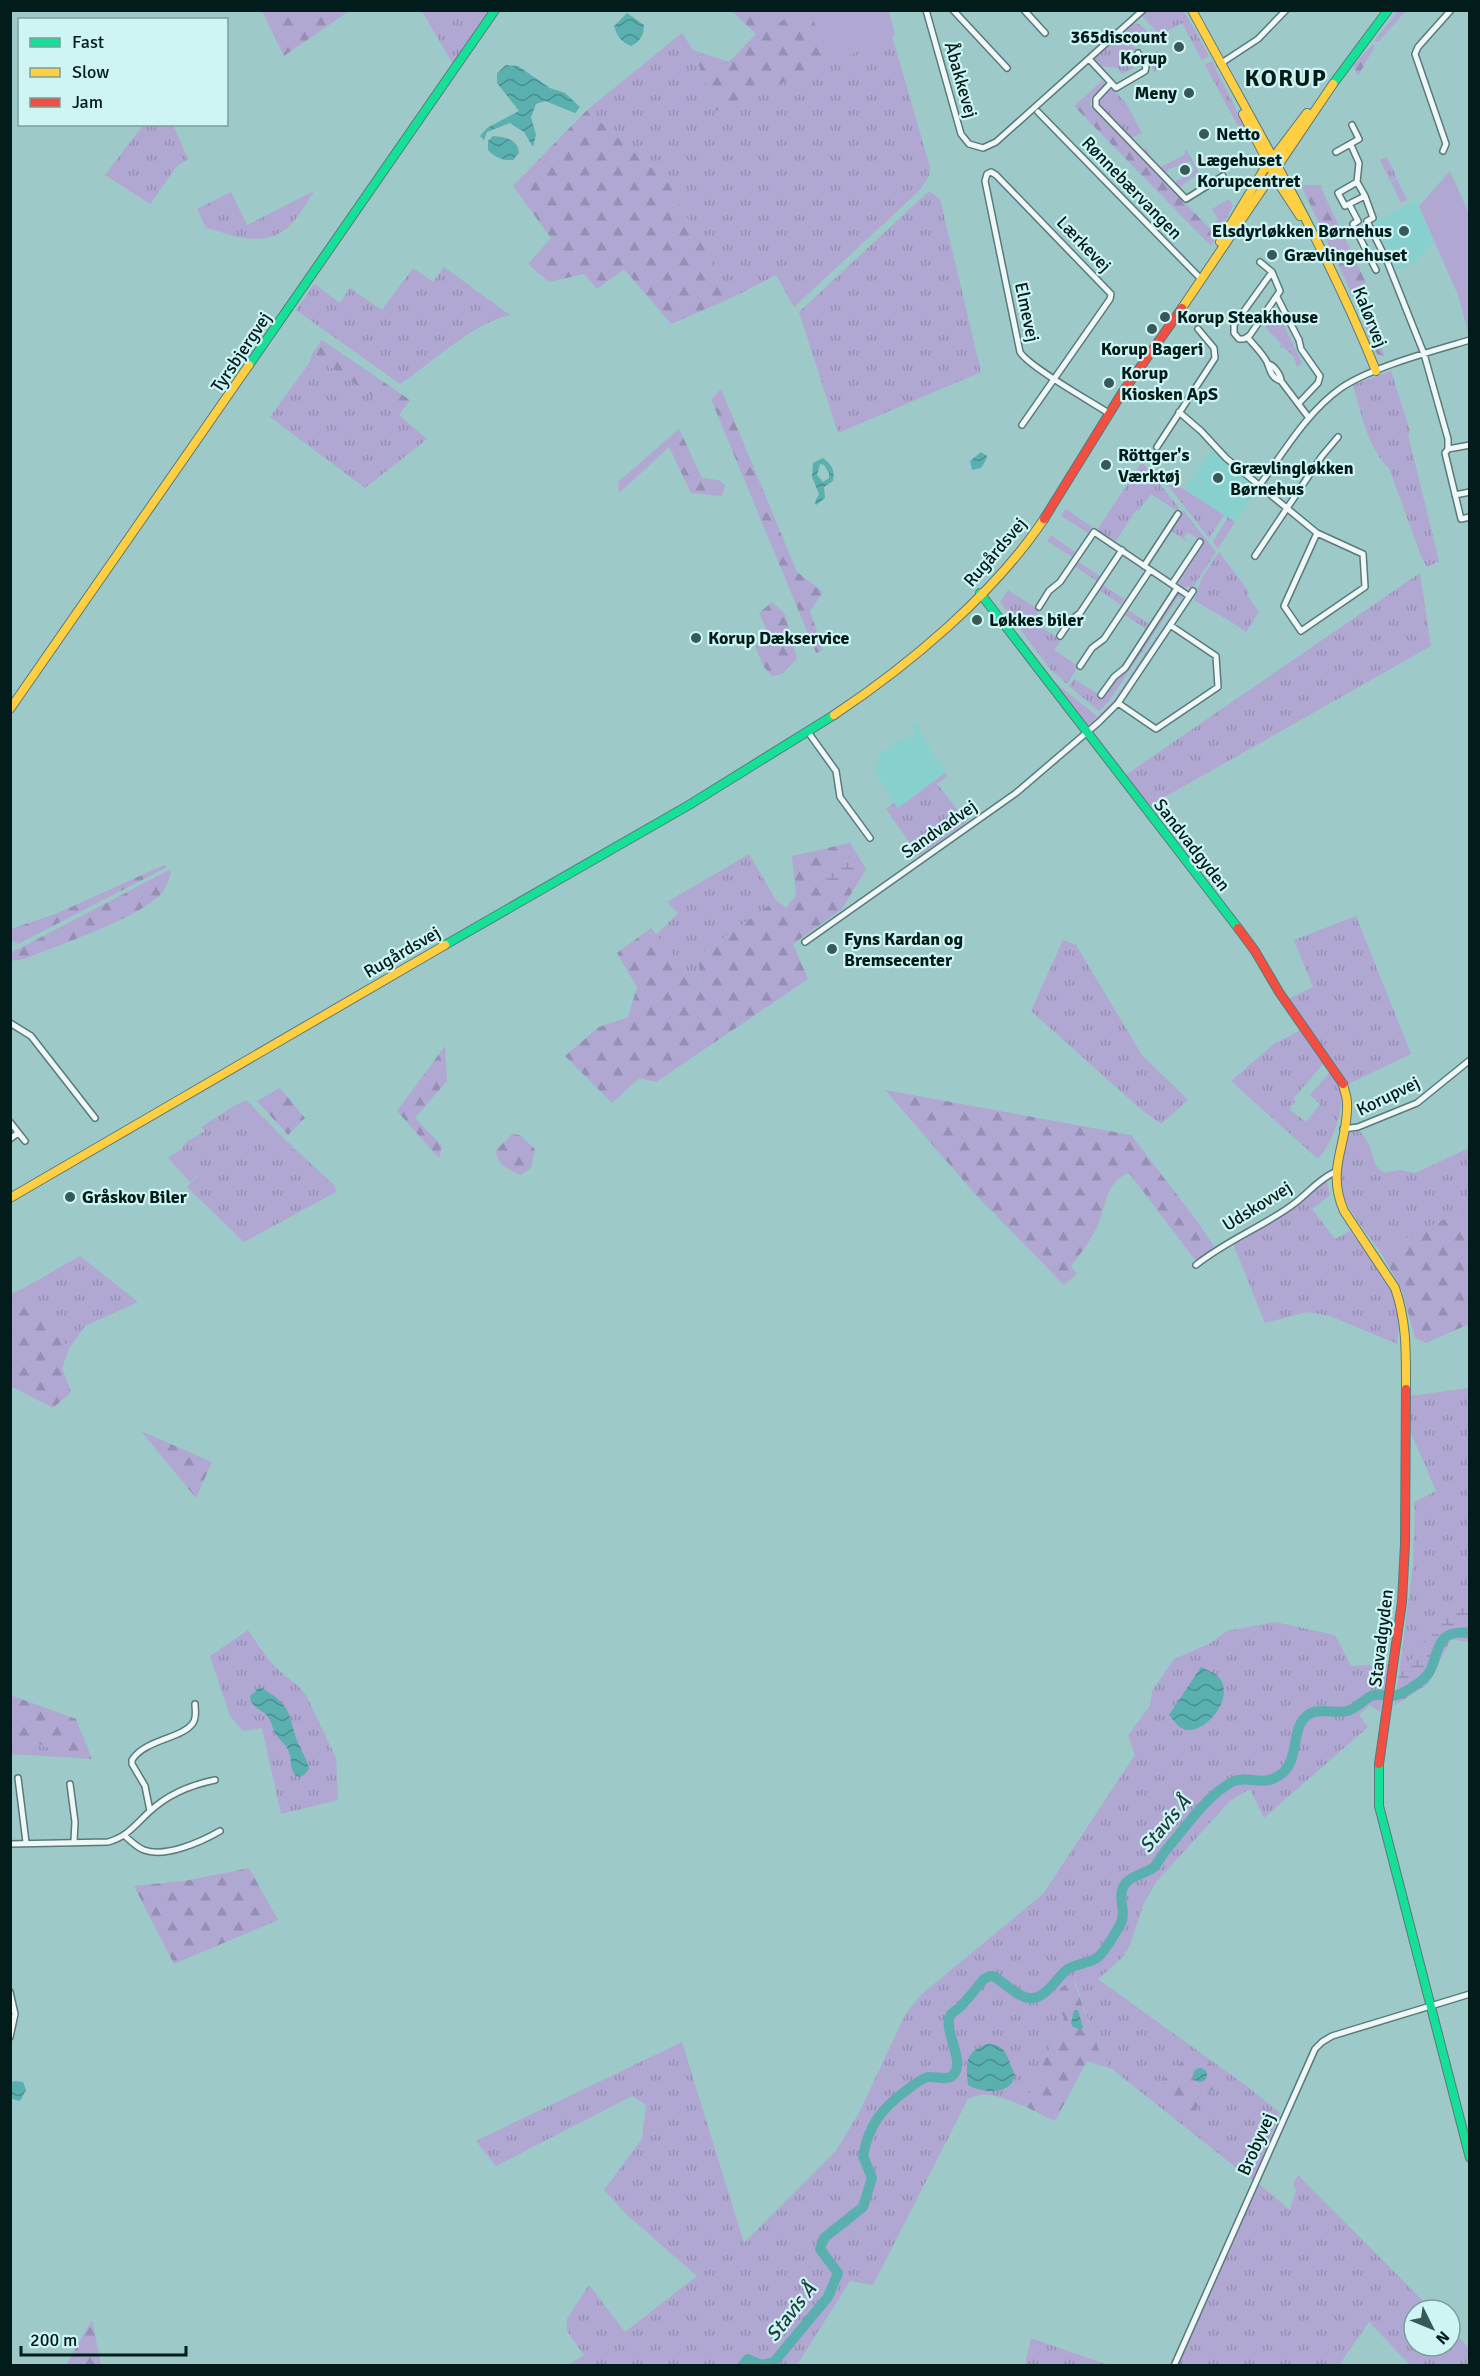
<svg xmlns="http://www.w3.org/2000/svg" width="1480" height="2376" font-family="Signika,sans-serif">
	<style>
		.built { fill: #88d0ce }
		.grass { fill: url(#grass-tufts) }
		.forest { fill: url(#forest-firs) }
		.wetland { fill: url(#wetland-marsh) }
		.park { fill: #b0a7d2 }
		.water { fill: url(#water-waves); fill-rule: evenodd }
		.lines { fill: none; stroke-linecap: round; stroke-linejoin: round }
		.river { stroke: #5ab0af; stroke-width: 10 }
		.street-casing { stroke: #597a7a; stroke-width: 8 }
		.fast-casing { stroke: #597a7a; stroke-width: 10 }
		.slow-casing { stroke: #597a7a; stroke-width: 10 }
		.jam-casing { stroke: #597a7a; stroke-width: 10 }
		.street { stroke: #f0f7f7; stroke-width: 5 }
		.fast { stroke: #16e098; stroke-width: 8 }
		.slow { stroke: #ffcf43; stroke-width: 8 }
		.jam { stroke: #f24e42; stroke-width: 8 }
		.poi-dot { fill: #385958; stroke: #cef5f3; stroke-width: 2 }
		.labels { text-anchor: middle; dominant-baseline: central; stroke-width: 4.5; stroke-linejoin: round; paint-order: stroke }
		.poi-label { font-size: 18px; font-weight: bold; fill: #021c1b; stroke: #cef5f3; text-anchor: start }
		.street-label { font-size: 18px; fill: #021c1b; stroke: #cef5f3 }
		.water-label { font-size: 20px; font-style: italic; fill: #1e3e3d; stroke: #cef5f3 }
		.district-label { font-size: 24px; font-weight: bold; letter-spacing: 1.5px; fill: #021c1b; stroke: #cef5f3 }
	</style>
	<defs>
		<pattern id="grass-tufts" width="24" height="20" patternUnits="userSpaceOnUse" patternTransform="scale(1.5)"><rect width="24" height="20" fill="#b0a7d2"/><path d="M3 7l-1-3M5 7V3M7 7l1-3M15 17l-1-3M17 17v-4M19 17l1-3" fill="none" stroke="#968fb4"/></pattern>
		<pattern id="forest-firs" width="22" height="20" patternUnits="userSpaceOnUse" patternTransform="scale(1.5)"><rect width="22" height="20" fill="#b0a7d2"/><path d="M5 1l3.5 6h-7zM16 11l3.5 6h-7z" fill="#968fb4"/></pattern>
		<pattern id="wetland-marsh" width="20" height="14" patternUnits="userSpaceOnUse" patternTransform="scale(1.5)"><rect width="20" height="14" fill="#b0a7d2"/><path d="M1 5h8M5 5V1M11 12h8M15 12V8" fill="none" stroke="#968fb4"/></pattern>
		<pattern id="water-waves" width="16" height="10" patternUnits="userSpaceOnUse" patternTransform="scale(1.5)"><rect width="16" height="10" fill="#5ab0af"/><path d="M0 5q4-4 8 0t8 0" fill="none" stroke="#488e8e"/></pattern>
	</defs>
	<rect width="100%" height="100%" fill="#9dc9c8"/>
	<path class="built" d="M1416 200 1434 242 1416 262 1397 270 1375 221Z
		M1212 449 1257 490 1234 523 1185 490Z
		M915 722 945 773 898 808 875 773 880 753 908 736 910 738 915 735 912 724Z"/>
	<path class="grass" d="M1149 10 1184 11 1209 56 1202 60 1182 23 1160 35 1142 16Z
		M422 11H492L454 66Z
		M1132 23 1140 24 1150 34 1138 46 1125 32Z
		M682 33 693 50 716 111 892 36 930 167 929 176 920 190 794 307 776 275 731 298 669 184 587 110Z
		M1121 34 1137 50 1125 51 1123 57 1134 68 1122 74 1118 68 1099 66 1094 59Z
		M1158 50 1165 63V66L1154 72 1147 57Z
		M1212 61 1244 125 1239 128 1205 65Z
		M1110 89H1113L1126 103 1142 133 1132 138 1135 142 1099 105 1100 98Z
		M144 124 173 125 188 159 177 166 150 204 105 175Z
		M1139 146 1142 149 1146 148 1153 161 1161 167 1184 155 1186 149 1199 173 1178 188 1171 180 1175 182 1195 170 1190 161 1169 169 1166 173 1167 177Z
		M1387 157 1397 178 1390 181 1380 160Z
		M1397 179 1407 200 1401 203 1391 182Z
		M314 191C293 227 279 247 233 236 224 233 215 230 206 228L197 209 231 192 247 225Z
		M929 191 940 199 981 372 838 433 799 312Z
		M1229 199 1233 206 1217 236 1210 229 1218 219 1212 209Z
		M444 267 510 315C471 324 433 362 400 384L296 310 314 284 340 303 350 288 382 310 413 268 433 282Z
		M1275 312 1281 319 1302 363 1297 367 1294 357 1284 347 1279 348 1282 344 1265 327Z
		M312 354 399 415 427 439 365 488 270 417 310 362Z
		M1391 371 1410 431 1408 435 1439 561 1427 567 1421 556 1389 468C1368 449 1361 413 1353 385Z
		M1142 462 1179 508 1177 511 1151 494 1138 511 1136 510 1115 542 1097 530Z
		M1169 480 1224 515 1209 538 1167 484Z
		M1066 509 1092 527 1088 533 1061 516Z
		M1183 510 1216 552 1192 589 1188 586 1184 588 1176 582 1203 542 1188 532 1184 537 1188 542 1170 530Z
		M1228 517 1235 522 1218 549 1213 542Z
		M1051 535 1075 552 1072 557 1047 541Z
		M1219 552 1249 592 1247 595 1259 612 1246 632C1229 619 1212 612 1194 600L1202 578Z
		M1077 561 1100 576 1097 581 1074 566Z
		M1420 573 1431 646 1149 806 1124 776Z
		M1103 585 1125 600 1121 605 1099 590Z
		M1008 590 1039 610 1032 621 1061 640 1054 650 1075 664 1074 666 1077 668 1067 684 1050 669 1000 602Z
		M1177 593 1182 596 1181 599 1177 597V599L1109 701 1099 711 1069 686 1074 679 1103 697 1115 679H1119Z
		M1183 597 1116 700 1093 723 1083 725 1048 677 1097 716 1091 724 1114 700Z
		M1127 609 1149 624 1146 629 1124 614Z
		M945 773 947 776 937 784 967 822 919 856 886 809 894 803 898 808Z
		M749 854 776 900 698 957 701 984 685 979 682 967 656 935 678 913 667 902Z
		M1356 916 1411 1054 1348 1084 1288 999 1313 987 1294 940Z
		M1063 940 1076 945 1142 1055 1188 1100 1161 1124 1137 1106 1031 1011Z
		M1300 1030 1323 1064 1293 1099 1296 1102 1291 1106 1290 1110 1306 1122 1320 1104 1310 1095 1330 1072C1332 1076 1337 1080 1338 1084 1348 1105 1332 1143 1318 1159L1231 1081 1276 1042 1277 1043Z
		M234 1106 252 1123 265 1130 284 1147 296 1150 335 1186 336 1192 244 1242 187 1187 201 1172 182 1149 186 1142 205 1131 201 1127Z
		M1360 1131C1363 1136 1369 1142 1370 1148 1375 1160 1373 1165 1384 1173L1400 1170 1415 1173 1469 1148V1207L1380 1251C1351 1212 1325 1185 1347 1133Z
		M1326 1179 1330 1195 1312 1209 1335 1239 1350 1231C1369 1256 1395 1283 1398 1316 1399 1325 1398 1335 1397 1344L1330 1316 1307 1312 1265 1323 1232 1241 1284 1215Z
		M80 1256 138 1302 85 1326 69 1349 24 1288Z
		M1469 1388V1595H1464L1399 1675 1413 1565 1415 1510 1413 1503 1436 1491 1408 1426 1409 1396Z
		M1275 1622 1335 1635 1351 1666 1389 1664 1380 1712 1370 1705 1359 1715 1368 1727 1264 1818 1250 1789 1230 1801 1157 1881 1144 1903 1130 1945 1122 1958 1098 1979 1248 2087 1280 2113 1253 2181 1112 2069 1099 2050 1074 1979 1064 2017 1024 2106C1005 2099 987 2089 968 2099L873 2285 850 2281 797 2365H568L584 2355 567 2331V2319L589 2285 625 2332 697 2276 627 2215 604 2190 642 2139 646 2105 632 2096 496 2166 476 2141 682 2042 744 2243 835 2152 859 2113 906 2013 922 1994 1043 1894 1135 1755 1128 1735 1150 1706 1152 1691 1174 1659 1211 1643 1227 1631Z
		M248 1630C258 1645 267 1660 281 1672 290 1680 299 1685 306 1695L336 1758 338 1800 281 1814 262 1728 243 1731 230 1716 210 1656Z
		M10 1736 48 1747 61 1757 11 1754Z
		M1298 2175 1432 2310H1414V2346H1450V2328L1469 2348V2365H1410L1369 2322 1339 2365H1178L1258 2183 1290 2210 1296 2190 1293 2184Z
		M1031 2338 1108 2365H1025Z"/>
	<path class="forest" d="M731 10 744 11 770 28 797 11H840L880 42 716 111 693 50 729 62 756 34Z
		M262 11H349L284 56Z
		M1398 11H1406L1378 42 1374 41Z
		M1373 44 1375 46 1358 76 1353 66Z
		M1103 80 1105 84 1091 98 1090 105 1217 236 1211 246 1074 106Z
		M587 110 669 184 731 298 671 324 624 269 597 289 584 274 549 282 528 264 551 238 513 186Z
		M1301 185H1322L1321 188 1368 287 1363 295 1385 357 1377 354 1351 292Z
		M322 340 410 400 399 415 312 354Z
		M721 389 797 572 823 592 810 611 823 650 816 653 711 399Z
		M679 429 702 478 719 480 725 485 722 496 691 493 669 447 619 493 618 482Z
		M772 602 785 614 797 659 782 674 772 676 764 667 755 646 769 635 759 613Z
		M850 843 866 869 842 909 793 944 808 979 656 1082 639 1078 612 1103 565 1056 599 1027 628 1017 637 987 617 953 651 928 682 967 685 979 701 984 698 957 776 900 786 908 796 895 792 856Z
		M164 865 167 867 18 944 11 939V929L58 913Z
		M169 870 171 872C168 880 166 890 159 896 133 920 59 945 24 959L11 961V953Z
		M445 1046 447 1081 415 1118 442 1146 439 1158 397 1111Z
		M280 1088 305 1118 288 1135 257 1101Z
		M885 1090 1131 1135 1194 1217 1214 1246 1196 1261 1129 1173C1107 1181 1106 1203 1099 1222 1092 1239 1082 1252 1071 1266L1077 1274 1064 1285 975 1194Z
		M246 1100 296 1150 284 1147 265 1130 252 1123 234 1106Z
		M512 1134 520 1135 535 1149 531 1168 521 1175C508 1169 497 1165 496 1150Z
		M1469 1207V1324L1426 1343 1415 1338 1402 1290 1380 1251Z
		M24 1288 69 1349 62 1368 71 1392 53 1408 11 1386V1294Z
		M141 1431 212 1462 196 1498Z
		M10 1695 76 1719 92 1759 61 1757 48 1747 11 1736Z
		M249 1868 278 1920 174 1964 134 1886 184 1881Z
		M1073 1979 1099 2050 1112 2069 1087 2061 1055 2121 1024 2106 1064 2018 1054 1998 1061 1988Z
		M1192 2052 1224 2075 1190 2116 1183 2114 1151 2092Z
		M92 2320 101 2365H66Z"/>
	<path class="wetland" d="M850 858 859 861 861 868 854 881 834 887 823 885 820 877C826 862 834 859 850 858Z
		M1464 1595H1469V1642L1451 1639 1428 1684 1394 1706 1399 1675Z"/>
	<path class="park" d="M744 11H797L770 28Z
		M809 11H889L895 35 832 63Z
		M1450 171 1469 214V336L1458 295 1419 206Z
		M182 1149 201 1172 190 1182 168 1158Z"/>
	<path class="water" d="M627 13 644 25C644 35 640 42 631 46 621 42 617 36 614 26Z
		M506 65 518 66 550 88 565 93 580 107 575 113 545 101 536 104 531 117 536 135 533 147 524 132 510 123 487 132 484 140 480 136 487 128 519 111 497 83V73Z
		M493 136C505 137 518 139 519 153L513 160C503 161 494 157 488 150V141Z
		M981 452 987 456 986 460 981 468 972 470 970 461Z
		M823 458C832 465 835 470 833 481L824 487 825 498 816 505 815 502 819 494 812 477 813 463ZM820 464 824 465 829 473V478L823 482 817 475Z
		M1201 1667C1207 1670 1216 1673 1220 1679 1234 1698 1207 1732 1187 1730 1179 1729 1174 1721 1169 1715Z
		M259 1688C265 1688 266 1691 271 1694 293 1708 289 1721 298 1743 302 1752 307 1759 309 1769L304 1775 299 1777C288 1771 293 1763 289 1752 287 1745 279 1740 275 1733 273 1729 272 1724 270 1720 265 1709 251 1710 250 1696Z
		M1074 2010H1078L1083 2028 1079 2029 1073 2027 1071 2023Z
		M987 2044C1008 2044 1007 2059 1015 2075 1012 2096 981 2093 968 2085 966 2063 964 2053 987 2044Z
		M1193 2075a7 7 0 1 1 14 0a7 7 0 1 1-14 0Z
		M14 2081 23 2082 26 2090 20 2101 11 2099V2083Z"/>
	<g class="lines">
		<path class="river" d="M742 2366 748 2359 762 2365 774 2362 828 2297 838 2273 820 2249 824 2238 863 2207 872 2178 863 2156C869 2124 882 2108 908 2089 914 2085 920 2079 928 2077 936 2076 948 2082 954 2074 965 2060 943 2030 950 2016 952 2012 957 2010 960 2007 969 1998 976 1988 984 1979L990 1976 995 1977C1004 1983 1019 1998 1030 1998 1047 1999 1056 1977 1068 1969 1077 1963 1090 1964 1098 1957 1107 1949 1115 1934 1121 1923 1127 1911 1116 1897 1125 1884 1132 1875 1144 1874 1153 1868 1158 1864 1161 1856 1166 1850 1186 1827 1205 1797 1232 1782 1247 1774 1262 1788 1280 1775 1302 1760 1288 1725 1311 1713 1323 1708 1336 1714 1347 1711 1356 1709 1363 1700 1371 1696 1380 1692 1388 1698 1397 1695 1405 1693 1414 1686 1421 1681 1444 1665 1426 1628 1470 1633"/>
		<defs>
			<path id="street" d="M926 10 961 134 969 144 983 148 996 142 1143 10
				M953 10 1007 68
				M1024 10 1045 33
				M1089 59 1116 88 1145 71 1146 67 1138 53
				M1220 64 1258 39 1286 10
				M1111 83 1096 99V106L1186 199 1223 176
				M1038 112 1201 279
				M1351 145 1359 163 1357 182 1365 196
				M1443 151 1446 144 1415 54 1418 47 1451 10
				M1336 152 1359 139 1352 125
				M1357 182 1338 193 1345 206 1365 196 1373 218 1367 221 1387 261 1424 354 1448 439V449L1445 453 1461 519 1470 517
				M1349 204 1358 221 1353 224 1376 270
				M1260 262 1272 272 1280 291 1250 335 1244 339H1239L1234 333V325L1272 272
				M1277 297 1299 340 1301 349 1320 376 1318 383 1299 403
				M1248 338C1254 345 1263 354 1267 362 1270 370 1271 378 1281 381L1309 418
				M1268 364C1274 365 1281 375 1281 381
				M1179 412 1201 431 1226 458 1317 533 1363 554 1365 587 1301 631 1284 606 1317 533
				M1022 425 1110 299 1111 294 996 175 991 172 987 174 985 181 1020 352C1029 367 1092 402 1110 414
				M1157 447 1215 358 1214 348 1198 329
				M1448 449 1470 445
				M1259 486C1284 452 1306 413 1341 388 1372 367 1433 351 1470 340
				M1455 495 1470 492
				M1255 556 1322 456 1338 437
				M1144 566 1178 514
				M1172 584 1200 542
				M1039 607 1049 591 1060 582 1094 532 1189 596
				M1060 636 1071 620 1080 613 1122 550
				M1080 666 1092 648 1104 639 1150 570
				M1101 695 1114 677 1125 668 1177 588
				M1118 703 1156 729 1218 687 1216 656 1170 625
				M808 732 836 771 840 797 870 838
				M805 942 1016 793 1099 722 1118 703 1193 591
				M10 1023 31 1036 95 1118
				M10 1122 25 1141
				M1343 1129 1358 1127 1417 1103 1470 1060
				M10 1139 18 1133
				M1196 1265C1226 1241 1260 1228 1291 1206 1307 1195 1317 1180 1335 1172
				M18 1778 26 1842
				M70 1784 75 1822 74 1841
				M150 1811 145 1786 132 1764V1760C145 1739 182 1739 193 1723 197 1717 195 1710 195 1704
				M125 1836C131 1841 136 1847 144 1850 165 1858 201 1842 220 1831
				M10 1844 108 1842C127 1837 135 1825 149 1812 168 1794 190 1785 215 1780
				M10 1992 15 2014 10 2037
				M1174 2366 1315 2049 1322 2042 1332 2036 1470 1994"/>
			<path id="fast" d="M1333 84 1388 10
				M249 365 495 10
				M980 593 1238 928
				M445 945 689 805 834 715
				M1379 1764V1806L1470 2158"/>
			<path id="slow" d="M1192 10C1256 129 1326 245 1376 371
				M1243 114 1279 184 1300 216
				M1220 242 1263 171 1307 113
				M1182 308 1333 84
				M10 709 249 365
				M834 715C909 665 994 594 1044 519
				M1343 1084C1344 1090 1347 1096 1347 1103 1349 1143 1325 1168 1344 1211L1395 1288C1407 1322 1406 1354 1406 1389
				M10 1198 445 945"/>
			<path id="jam" d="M1044 519 1122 393 1182 308
				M1238 928 1255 951 1279 992 1343 1084
				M1379 1764 1402 1602 1405 1544 1406 1389"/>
		</defs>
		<use href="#street" class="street-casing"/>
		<use href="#fast" class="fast-casing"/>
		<use href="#slow" class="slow-casing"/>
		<use href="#jam" class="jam-casing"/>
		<use href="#street" class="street"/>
		<use href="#fast" class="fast"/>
		<use href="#slow" class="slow"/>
		<use href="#jam" class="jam"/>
	</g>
	<g class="poi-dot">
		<circle cx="1179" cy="47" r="6"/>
		<circle cx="1189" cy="93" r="6"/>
		<circle cx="1204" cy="134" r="6"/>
		<circle cx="1185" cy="170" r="6"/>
		<circle cx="1404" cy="231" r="6"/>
		<circle cx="1272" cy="255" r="6"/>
		<circle cx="1165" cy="317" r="6"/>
		<circle cx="1152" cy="329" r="6"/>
		<circle cx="1109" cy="383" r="6"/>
		<circle cx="1106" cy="465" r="6"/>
		<circle cx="1218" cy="478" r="6"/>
		<circle cx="977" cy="620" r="6"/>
		<circle cx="696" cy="638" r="6"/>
		<circle cx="832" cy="949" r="6"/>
		<circle cx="70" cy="1197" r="6"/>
	</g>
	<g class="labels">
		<g class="poi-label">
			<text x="1167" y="37" text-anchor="end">365discount<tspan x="1167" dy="21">Korup</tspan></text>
			<text x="1177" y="93" text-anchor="end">Meny</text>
			<text x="1216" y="134">Netto</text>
			<text x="1197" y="160">Lægehuset<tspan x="1197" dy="21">Korupcentret</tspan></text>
			<text x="1392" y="231" text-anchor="end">Elsdyrløkken Børnehus</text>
			<text x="1284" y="255">Grævlingehuset</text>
			<text x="1177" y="317">Korup Steakhouse</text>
			<text x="1152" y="349" text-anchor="middle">Korup Bageri</text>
			<text x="1121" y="373">Korup<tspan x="1121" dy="21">Kiosken ApS</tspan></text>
			<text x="1118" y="455">Röttger's<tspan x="1118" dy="21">Værktøj</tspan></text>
			<text x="1230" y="468">Grævlingløkken<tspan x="1230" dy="21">Børnehus</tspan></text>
			<text x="989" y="620">Løkkes biler</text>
			<text x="708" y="638">Korup Dækservice</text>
			<text x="844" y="939">Fyns Kardan og<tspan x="844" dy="21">Bremsecenter</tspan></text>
			<text x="82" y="1197">Gråskov Biler</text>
		</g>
		<g class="street-label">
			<text transform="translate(961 80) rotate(74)">Åbakkevej</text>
			<text transform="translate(1132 188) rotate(46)">Rønnebærvangen</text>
			<text transform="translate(1084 244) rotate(46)">Lærkevej</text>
			<text transform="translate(1027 312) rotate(78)">Elmevej</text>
			<text transform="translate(1370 317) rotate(68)">Kalørvej</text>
			<text transform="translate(241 352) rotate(-56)">Tyrsbjergvej</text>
			<text transform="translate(995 552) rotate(-49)">Rugårdsvej</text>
			<text transform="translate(939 829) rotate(-35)">Sandvadvej</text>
			<text transform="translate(1192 845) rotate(52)">Sandvadgyden</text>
			<text transform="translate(402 952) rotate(-30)">Rugårdsvej</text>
			<text transform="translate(1388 1096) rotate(-26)">Korupvej</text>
			<text transform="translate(1257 1206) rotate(-32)">Udskovvej</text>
			<text transform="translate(1381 1638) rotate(-83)">Stavadgyden</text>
			<text transform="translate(1256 2144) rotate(-66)">Brobyvej</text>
		</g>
		<g class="water-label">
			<text transform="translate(1165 1824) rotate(-50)">Stavis Å</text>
			<text transform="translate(791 2312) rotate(-52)">Stavis Å</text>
		</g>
		<g class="district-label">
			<text x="1286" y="78">KORUP</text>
		</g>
	</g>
	<rect width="1480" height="2376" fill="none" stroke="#021c1b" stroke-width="24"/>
	<rect x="18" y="18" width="210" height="108" fill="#cef5f3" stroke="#7c9e9d" stroke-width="1.5"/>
	<rect x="30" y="38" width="30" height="9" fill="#16e098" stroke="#7c9e9d" stroke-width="1.5"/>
	<text x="72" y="48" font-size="18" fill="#021c1b">Fast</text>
	<rect x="30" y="68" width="30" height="9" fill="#ffcf43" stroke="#7c9e9d" stroke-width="1.5"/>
	<text x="72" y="78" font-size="18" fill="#021c1b">Slow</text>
	<rect x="30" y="98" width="30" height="9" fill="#f24e42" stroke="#7c9e9d" stroke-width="1.5"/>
	<text x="72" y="108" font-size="18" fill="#021c1b">Jam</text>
	<g transform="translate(1432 2328) rotate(133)"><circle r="28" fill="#cef5f3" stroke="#7c9e9d" stroke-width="1.5"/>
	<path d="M0-4.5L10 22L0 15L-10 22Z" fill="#385958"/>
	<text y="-9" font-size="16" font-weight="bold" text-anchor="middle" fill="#021c1b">N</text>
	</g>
	<path d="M21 2346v9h165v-9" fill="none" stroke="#021c1b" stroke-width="3"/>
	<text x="30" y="2346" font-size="18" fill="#021c1b" stroke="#cef5f3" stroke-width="4.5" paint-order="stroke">200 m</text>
</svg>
